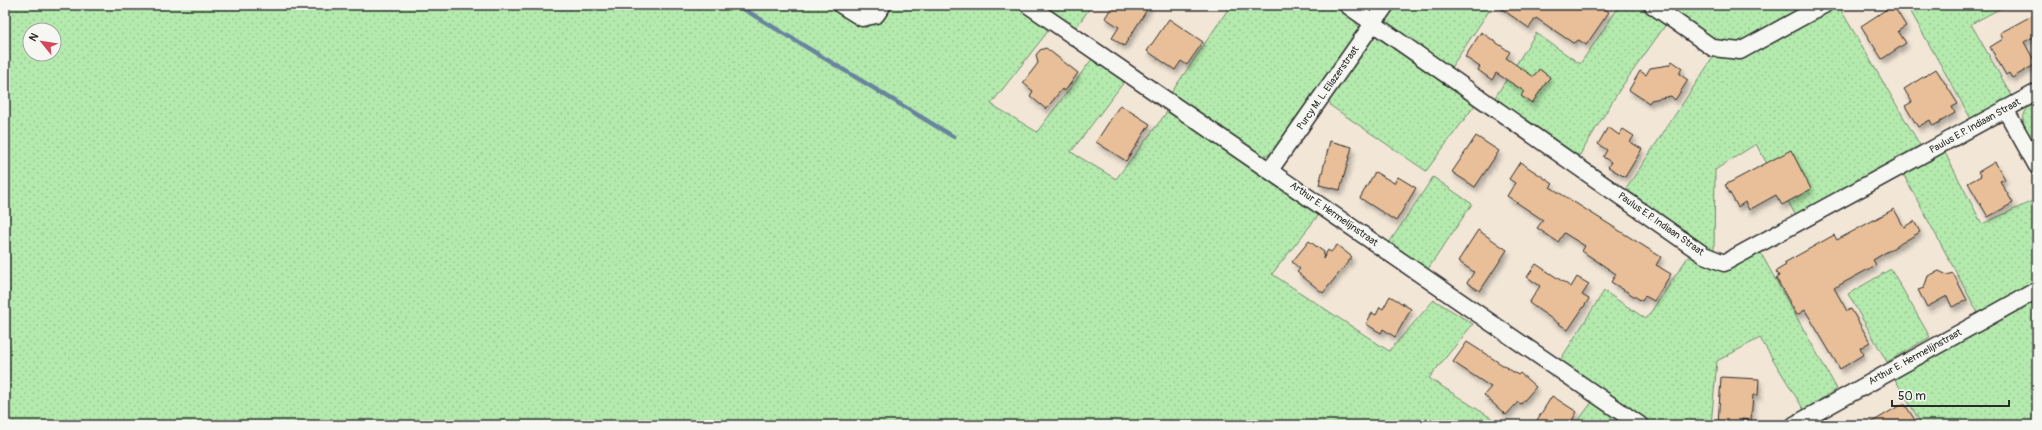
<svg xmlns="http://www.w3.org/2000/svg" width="2042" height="430" font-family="Pangolin,sans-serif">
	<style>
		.grass { fill: url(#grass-dots); stroke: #708a6c; fill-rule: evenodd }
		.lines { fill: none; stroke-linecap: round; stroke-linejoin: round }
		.stream { stroke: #68849e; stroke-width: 4.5 }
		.building { fill: #e8bf98; stroke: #2b2b2b; filter: url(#shadow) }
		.street-casing { stroke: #2b2b2b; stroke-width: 19 }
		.street { stroke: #f6f6f2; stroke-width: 16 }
		.labels { text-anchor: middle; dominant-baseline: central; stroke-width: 4; stroke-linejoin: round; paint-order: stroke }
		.street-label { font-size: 10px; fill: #2b2b2b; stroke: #f6f6f2 }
	</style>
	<defs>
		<pattern id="grass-dots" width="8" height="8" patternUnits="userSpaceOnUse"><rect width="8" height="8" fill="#b4eaad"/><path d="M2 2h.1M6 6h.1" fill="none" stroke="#9bc995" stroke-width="1.8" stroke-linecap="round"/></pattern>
		<filter id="shadow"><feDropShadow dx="2.5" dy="4.5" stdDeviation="2" flood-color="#0004"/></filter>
	</defs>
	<rect width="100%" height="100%" fill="#f2e6d7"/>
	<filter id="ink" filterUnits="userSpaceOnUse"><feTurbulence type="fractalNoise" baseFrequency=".025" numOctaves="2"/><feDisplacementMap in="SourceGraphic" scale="8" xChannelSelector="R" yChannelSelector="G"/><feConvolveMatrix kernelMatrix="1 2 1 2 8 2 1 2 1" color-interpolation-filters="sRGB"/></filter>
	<g filter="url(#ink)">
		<path class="grass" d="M5 5H829L866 28 889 5H1020L1052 26 991 104 1037 132 1095 55 1127 78 1071 152 1116 179 1170 108 1321 212 1272 274 1389 351 1434 300 1473 324 1429 378 1502 425H5ZM30 30H54V54H30Z
			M1040 5H1092L1075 29Z
			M1231 5H1335L1349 15 1359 27 1357 36 1276 150 1266 156 1258 155 1171 93Z
			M1390 5H1493L1450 69 1388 27 1385 18Z
			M1620 5H1640L1667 23 1620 89 1578 158 1494 99 1536 33 1580 64Z
			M1665 5H1813L1734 46 1710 39Z
			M1836 5H1838L1920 145 1795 214 1756 144 1715 170 1714 250 1702 248 1626 189 1714 56 1738 60Z
			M1907 5H2007L1971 24 2012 96 1971 119Z
			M1372 39 1381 40 1475 105 1426 171 1331 106 1328 98 1364 44Z
			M2037 101V151C2027 132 2012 115 2037 101Z
			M1943 149 1982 224 2037 199V282L1978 313 1902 172Z
			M1433 177 1472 204 1428 269 1389 243Z
			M1759 250 1837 389 1804 410 1760 338 1717 361 1711 425H1650L1559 362 1604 291 1646 319 1690 254 1712 268 1728 267Z
			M1891 269 1930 337 1887 362 1848 294Z
			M2037 296V425H1922L1893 376Z
			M1592 402 1626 425H1575Z"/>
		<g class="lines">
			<path class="stream" d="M737 5 954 137"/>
		</g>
		<path class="building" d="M1113 5H1150L1124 46 1112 38 1119 27 1105 18Z
			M1496 5H1599L1609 12 1586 45 1579 40 1573 43 1536 18 1529 28Z
			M1893 5 1906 26 1898 31 1906 43 1882 59 1861 26Z
			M2037 13V35L2024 42 2036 64 2012 78 2009 73 2006 75 1990 47 2003 39 2000 33Z
			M1169 19 1203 42 1187 65 1181 61 1175 70 1147 51Z
			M1481 32 1510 52 1506 58 1534 77 1539 69 1550 77 1532 103 1521 96 1524 91 1496 73 1492 80 1478 70 1480 67 1465 57Z
			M1046 48 1078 73 1065 91 1062 89 1046 109 1030 96 1033 91 1023 83 1038 63 1036 55 1040 50Z
			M1672 61 1682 68 1679 74 1688 80 1675 100 1671 96 1651 100 1649 103 1629 90 1640 71 1646 75 1650 68 1669 65Z
			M1936 69 1958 104 1952 107 1955 113 1933 126 1930 120 1918 127 1905 106 1912 102 1904 89Z
			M1120 105 1150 124 1126 161 1096 142Z
			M1608 127 1619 135 1623 129 1634 136 1630 142 1642 149 1625 177 1608 167 1611 162 1603 157 1607 150 1598 144Z
			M1476 136 1499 151 1475 187 1452 172Z
			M1330 141 1352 147 1340 190 1319 185Z
			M1791 150 1811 189 1782 205 1776 195 1749 210 1745 202 1738 207 1725 185Z
			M1520 162 1553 184 1550 187 1661 257 1656 265 1671 274 1654 301 1645 296 1642 301 1611 282 1616 274 1582 251 1585 246 1564 233 1558 242 1537 228 1543 220 1507 196 1515 183 1509 179Z
			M1995 162 2005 179 2000 181 2013 203 1988 217 1968 183 1981 176 1978 172Z
			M1375 172 1394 183 1398 177 1416 188 1396 221 1360 198Z
			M1894 209 1904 227 1914 221 1920 232 1873 260 1876 265 1834 288 1847 311 1851 309 1870 342 1860 348 1864 354 1840 369 1805 310 1797 315 1776 278 1779 276 1776 271 1786 265 1784 263 1834 235 1837 240Z
			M1478 230 1507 250 1480 291 1467 283 1474 272 1458 261Z
			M1309 241 1324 252 1323 259 1328 250 1331 252 1337 245 1352 257 1323 293 1297 272 1300 269 1292 262Z
			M1536 264 1571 287 1577 277 1589 284 1582 295 1589 299 1568 330 1529 303 1540 286 1527 277Z
			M1939 271 1947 275 1953 273 1967 300 1952 307 1947 296 1927 307 1918 290 1924 288 1928 276Z
			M1390 296 1411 309 1395 337 1383 329 1381 333 1366 324 1372 313 1376 315 1380 307 1383 309Z
			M1467 342 1518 375 1520 373 1536 387 1521 404 1518 402 1506 415 1484 395 1491 387 1453 362Z
			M1721 377 1759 379 1758 395H1753L1751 420 1742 419 1741 425H1718Z
			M1552 396 1577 412 1569 425H1534Z
			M1904 403 1918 425H1867Z"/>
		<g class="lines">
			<defs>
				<path id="street" d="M841 5 862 18 876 15 883 5
					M1028 5 1640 425
					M1347 5 1704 255 1724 263 2037 92
					M1652 5 1713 48 1740 51 1824 5
					M2005 109 2037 166
					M1270 170 1386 5
					M1794 425 2037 290"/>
			</defs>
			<use href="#street" class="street-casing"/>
			<use href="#street" class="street"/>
		</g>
	</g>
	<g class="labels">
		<g class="street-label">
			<text transform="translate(1328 88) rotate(-55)">Purcy M. L. Eliazerstraat</text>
			<text transform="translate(1975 126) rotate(-29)">Paulus E.P. Indiaan Straat</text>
			<text transform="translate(1334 214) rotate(35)">Arthur E. Hermelijnstraat</text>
			<text transform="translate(1661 224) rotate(35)">Paulus E.P. Indiaan Straat</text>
			<text transform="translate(1915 357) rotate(-29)">Arthur E. Hermelijnstraat</text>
		</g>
	</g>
	<rect width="2042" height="430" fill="none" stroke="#f6f6f2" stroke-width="20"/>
	<rect x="10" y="10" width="2022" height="410" fill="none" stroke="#2b2b2b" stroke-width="1.5" filter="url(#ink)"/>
	<g transform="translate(42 42) rotate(300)"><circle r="19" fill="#f6f6f2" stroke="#a5a5a2"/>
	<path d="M0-3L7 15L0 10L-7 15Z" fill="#d1495b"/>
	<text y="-6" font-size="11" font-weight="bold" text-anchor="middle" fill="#2b2b2b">N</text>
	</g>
	<path d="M1892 400v6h117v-6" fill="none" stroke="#2b2b2b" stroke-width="2"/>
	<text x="1898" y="400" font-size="12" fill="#2b2b2b" stroke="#f6f6f2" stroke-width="3" paint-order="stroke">50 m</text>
</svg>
